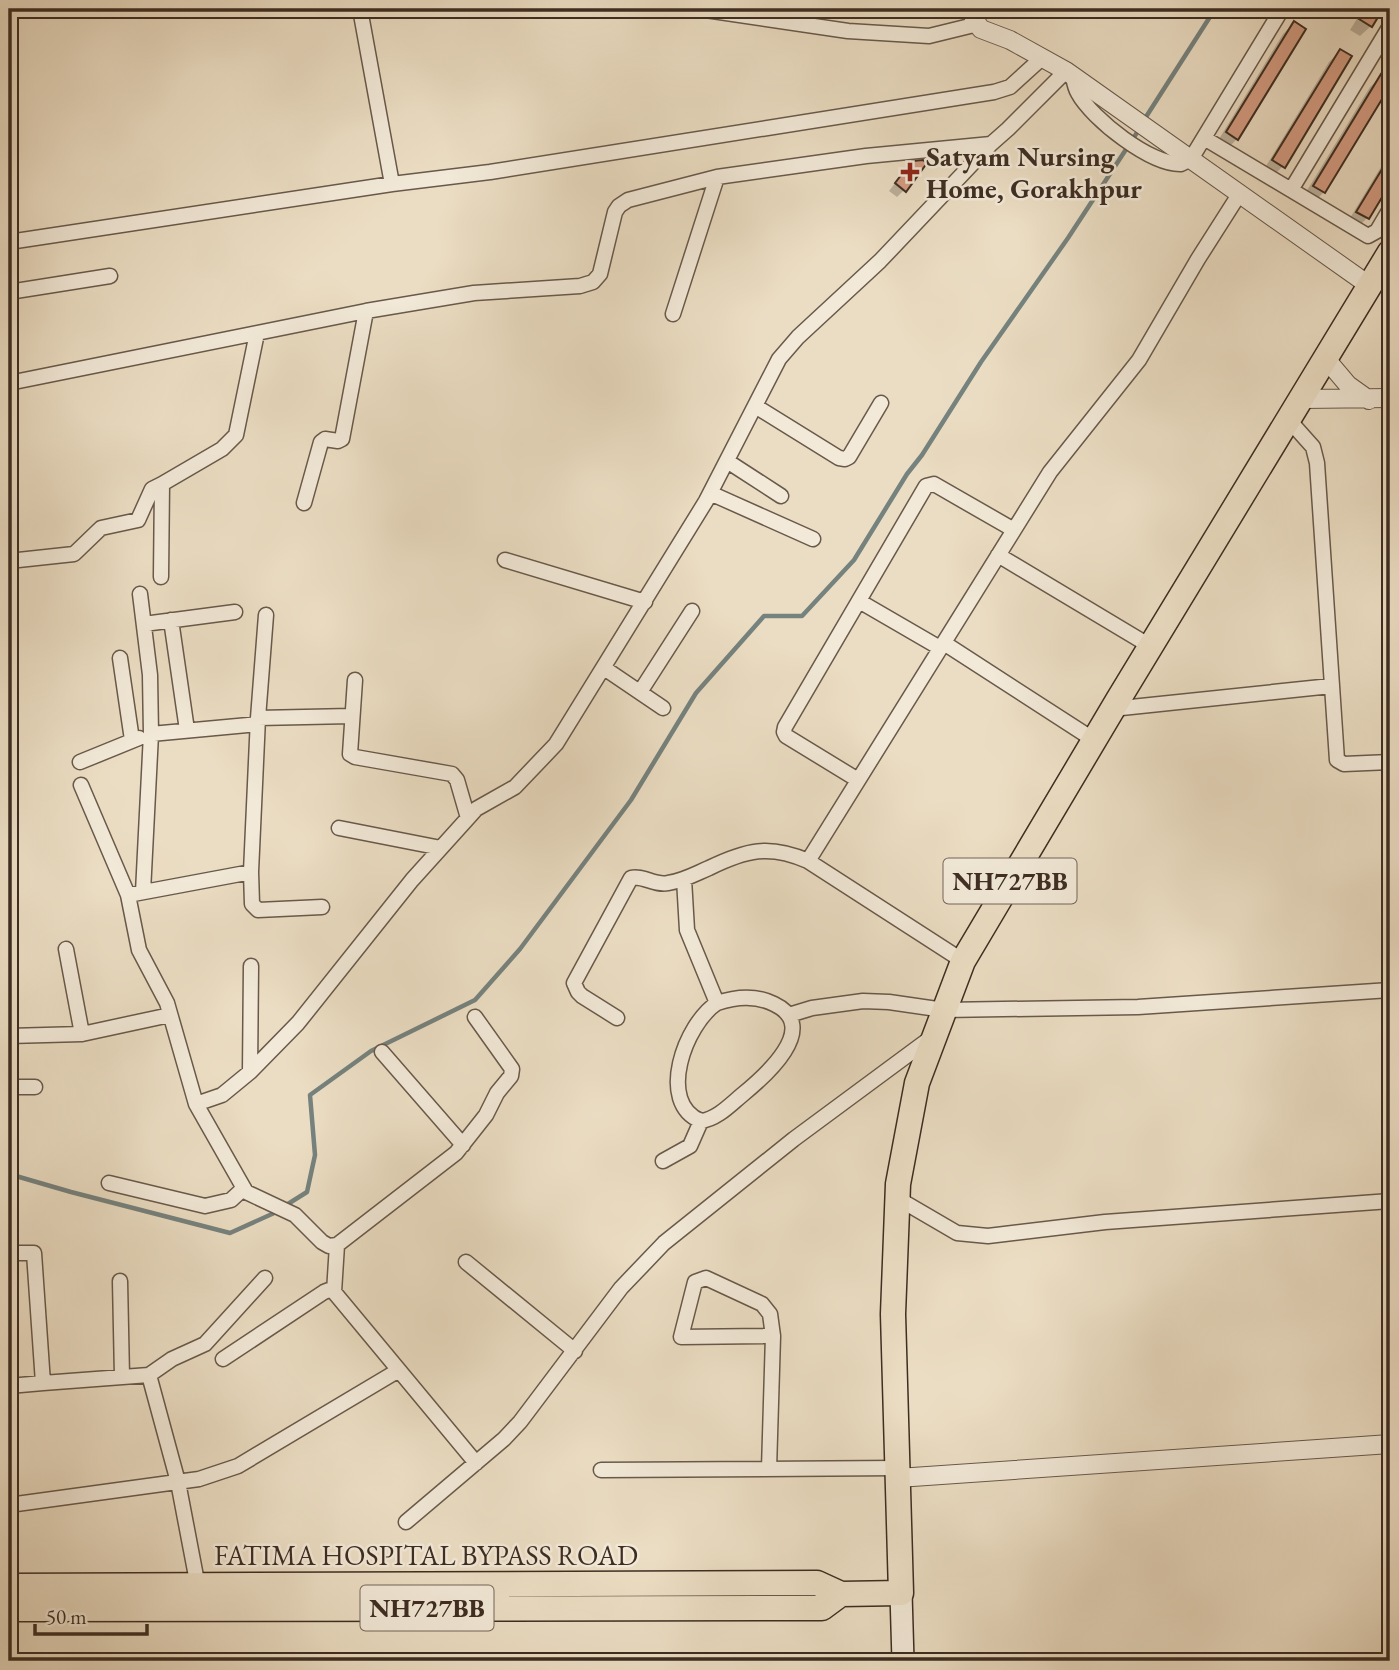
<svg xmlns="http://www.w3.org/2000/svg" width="1399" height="1670" font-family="'EB Garamond',serif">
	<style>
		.shadow { fill: #0003 }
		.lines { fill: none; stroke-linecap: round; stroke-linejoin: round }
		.stream { stroke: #75827e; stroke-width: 4.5 }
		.building { fill: #d49c82; stroke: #3d2d22; stroke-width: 2 }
		.minor-casing { stroke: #68594a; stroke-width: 17 }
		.tertiary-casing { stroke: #68594a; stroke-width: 20 }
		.secondary-casing { stroke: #3d2d22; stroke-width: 24 }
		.trunk-casing { stroke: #3d2d22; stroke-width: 27 }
		.minor { stroke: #f2e9d8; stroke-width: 14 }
		.tertiary { stroke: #f2e9d8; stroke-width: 18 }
		.secondary { stroke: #f2e9d8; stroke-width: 21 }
		.trunk { stroke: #ebddc3; stroke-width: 24 }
		.poi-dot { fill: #8f2418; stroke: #f2e9d8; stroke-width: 2.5 }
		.labels { text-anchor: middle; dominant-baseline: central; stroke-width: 5; stroke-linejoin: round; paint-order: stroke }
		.shield { fill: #f2e9d8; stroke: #736559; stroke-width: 2 }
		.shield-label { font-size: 26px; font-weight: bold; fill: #3d2d22 }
		.poi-label { font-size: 28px; font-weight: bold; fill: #3d2d22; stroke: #f2e9d8; text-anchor: start }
		.street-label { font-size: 28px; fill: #3d2d22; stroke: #f2e9d8 }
	</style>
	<rect width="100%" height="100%" fill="#ebddc3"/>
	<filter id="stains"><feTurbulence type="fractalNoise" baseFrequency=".00286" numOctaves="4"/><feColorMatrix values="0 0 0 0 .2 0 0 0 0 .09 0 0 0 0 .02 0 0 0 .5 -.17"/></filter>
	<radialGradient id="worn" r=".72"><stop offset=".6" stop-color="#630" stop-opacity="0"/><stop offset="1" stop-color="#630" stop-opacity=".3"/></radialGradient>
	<path class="shadow" d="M1363 9H1381L1371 26 1360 36 1350 30Z
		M1294 23 1237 139 1226 150 1216 144 1283 34Z
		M1340 51 1283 166 1272 177 1263 171 1329 62Z
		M1381 77 1390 83 1324 192 1313 203 1303 197 1370 87Z
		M1390 152V181L1367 218 1356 229 1347 223Z
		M905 170 904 190 897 197 889 191Z"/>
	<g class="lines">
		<path class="stream" d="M1144 120 1215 9
			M9 1174 71 1192 230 1233 272 1214 307 1192 315 1155 310 1095 371 1051 475 1000 520 949 631 800 696 693 764 616H802L854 560 907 474 922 455 981 362 1068 238 1140 128"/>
	</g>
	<path class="building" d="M1366 9H1383L1372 27 1359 19Z
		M1294 21 1306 29 1238 140 1226 132Z
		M1340 49 1352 56 1285 168 1272 160Z
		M1381 74 1390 80V86L1325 193 1313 186Z
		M1390 156V184L1369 219 1356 212Z
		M923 160 927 163 906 192 895 183 912 161Z"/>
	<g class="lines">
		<defs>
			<path id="minor" d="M360 9 392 184
				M699 9 848 31 929 36 978 24
				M1073 77C1074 82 1075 88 1078 93 1092 119 1151 165 1181 164L1191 159 1282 9
				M1204 138 1368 236 1377 231 1390 209
				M1291 190 1390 26
				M9 242 392 184 490 172 994 92 1010 87 1043 57
				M9 292 110 276
				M673 314 717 177
				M9 383 257 333
				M755 406 839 458 845 459 849 457 881 403
				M1288 419 1313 447 1317 463 1337 760 1344 764 1390 762
				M727 461 781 496
				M710 493 813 539
				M304 503 321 442 325 439 338 441 342 439 366 311
				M998 555 1150 646
				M505 560 645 602
				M9 561 74 554 101 528 138 520 152 489 162 484
				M161 577 162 484 222 449 236 435 257 333 366 311 474 293 580 286 593 282 600 274 615 212 619 206 628 200 717 177 866 156 991 144
				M140 594 150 675 151 734 143 892
				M859 601 940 648
				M171 620 187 730
				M144 624 235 612
				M944 643 1094 740
				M120 658 132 740
				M604 668 663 708
				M355 680 350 754 355 757 452 774 457 780 468 818
				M640 692 692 611
				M1112 709 1331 686
				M258 718 351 716
				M151 734 258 724
				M80 762 139 738
				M858 780 786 736 784 732 785 727 926 486 934 484 1014 530
				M81 785 128 895 139 950 167 1003 196 1104 246 1192 295 1215 322 1242 329 1246 337 1245 456 1153 486 1115 497 1093 511 1076 512 1069 475 1017
				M339 828 441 848
				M808 861 1050 472 1139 360 1198 259 1240 193
				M251 872 252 904 258 910 322 907
				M684 879 687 930 717 1003C685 1024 656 1103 701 1121 717 1119 730 1105 742 1095 764 1077 822 1027 774 1004 756 995 735 997 717 1003
				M128 895 251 872 258 718 266 615
				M66 949 82 1034
				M789 1015 812 1008 863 1001 889 1002 944 1010 1138 1007 1390 990
				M617 1018 582 996 578 992 574 983 631 878C643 875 655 886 668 883 683 881 695 874 709 868 746 850 769 844 808 861L963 961
				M9 1036 82 1034 170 1015
				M382 1052 463 1145
				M250 1072 251 966
				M9 1087H35
				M196 1104 222 1095 250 1072 298 1023 412 880 468 818 476 809 515 787 556 744 706 501 779 359 798 337 880 261 991 144 1008 129 1066 71
				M663 1161 690 1146 701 1121
				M109 1183 205 1206 231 1200 244 1188
				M897 1198 957 1233 988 1236 1105 1222 1390 1201
				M9 1253H34L43 1383 149 1375 178 1482 199 1592
				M466 1262 575 1351
				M120 1281 122 1377
				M334 1292 337 1245
				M223 1359 324 1292 329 1290 334 1292 476 1463
				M149 1375 172 1359 205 1344 265 1278
				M9 1386 43 1383
				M769 1469 773 1336 681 1337 695 1282 706 1278 762 1304 770 1314 773 1336
				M601 1470 898 1468
				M9 1505 199 1479 238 1466 399 1370
				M406 1522 504 1439 520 1422 621 1288 664 1243 794 1139 932 1037"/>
			<path id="tertiary" d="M975 9 974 19 981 29 1010 40 1066 71 1370 286
				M1326 359 1348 385 1369 400
				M1302 399 1390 398
				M898 1478 1390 1444"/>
			<path id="secondary" d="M901 1593 903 1661"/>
			<path id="trunk" d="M9 1586 817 1583 841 1594 901 1593 893 1314 898 1184 917 1083 963 961 1118 700 1390 252
				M9 1609 822 1608 841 1594"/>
		</defs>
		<use href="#minor" class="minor-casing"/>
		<use href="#tertiary" class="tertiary-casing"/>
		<use href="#secondary" class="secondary-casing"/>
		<use href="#trunk" class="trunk-casing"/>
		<use href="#minor" class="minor"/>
		<use href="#tertiary" class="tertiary"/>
		<use href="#secondary" class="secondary"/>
		<use href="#trunk" class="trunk"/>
	</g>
	<path class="poi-dot" d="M906.5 161.5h7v7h7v7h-7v7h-7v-7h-7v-7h7z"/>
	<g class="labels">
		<g class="shield">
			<rect x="943.5" y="858.5" width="133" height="45" rx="5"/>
			<rect x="360.5" y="1585.5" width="133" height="45" rx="5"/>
		</g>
		<g class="shield-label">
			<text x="1010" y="881">NH727BB</text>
			<text x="427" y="1608">NH727BB</text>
		</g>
		<g class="poi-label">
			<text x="926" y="156">Satyam Nursing<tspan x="926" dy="32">Home, Gorakhpur</tspan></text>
		</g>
		<g class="street-label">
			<text x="426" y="1555">FATIMA HOSPITAL BYPASS ROAD</text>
		</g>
	</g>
	<rect width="1399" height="1670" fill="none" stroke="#ebddc3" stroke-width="35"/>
	<rect x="10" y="10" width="1378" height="1649" fill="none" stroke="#3d2d22" stroke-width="3.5"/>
	<rect x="18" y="18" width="1364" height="1635" fill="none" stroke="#3d2d22" stroke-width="2"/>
	<path d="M35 1624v10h112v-10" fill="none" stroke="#3d2d22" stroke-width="3.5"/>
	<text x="46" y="1624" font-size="21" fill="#3d2d22" stroke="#f2e9d8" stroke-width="5" paint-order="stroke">50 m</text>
	<rect width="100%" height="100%" filter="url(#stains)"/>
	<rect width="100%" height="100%" fill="url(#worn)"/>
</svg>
